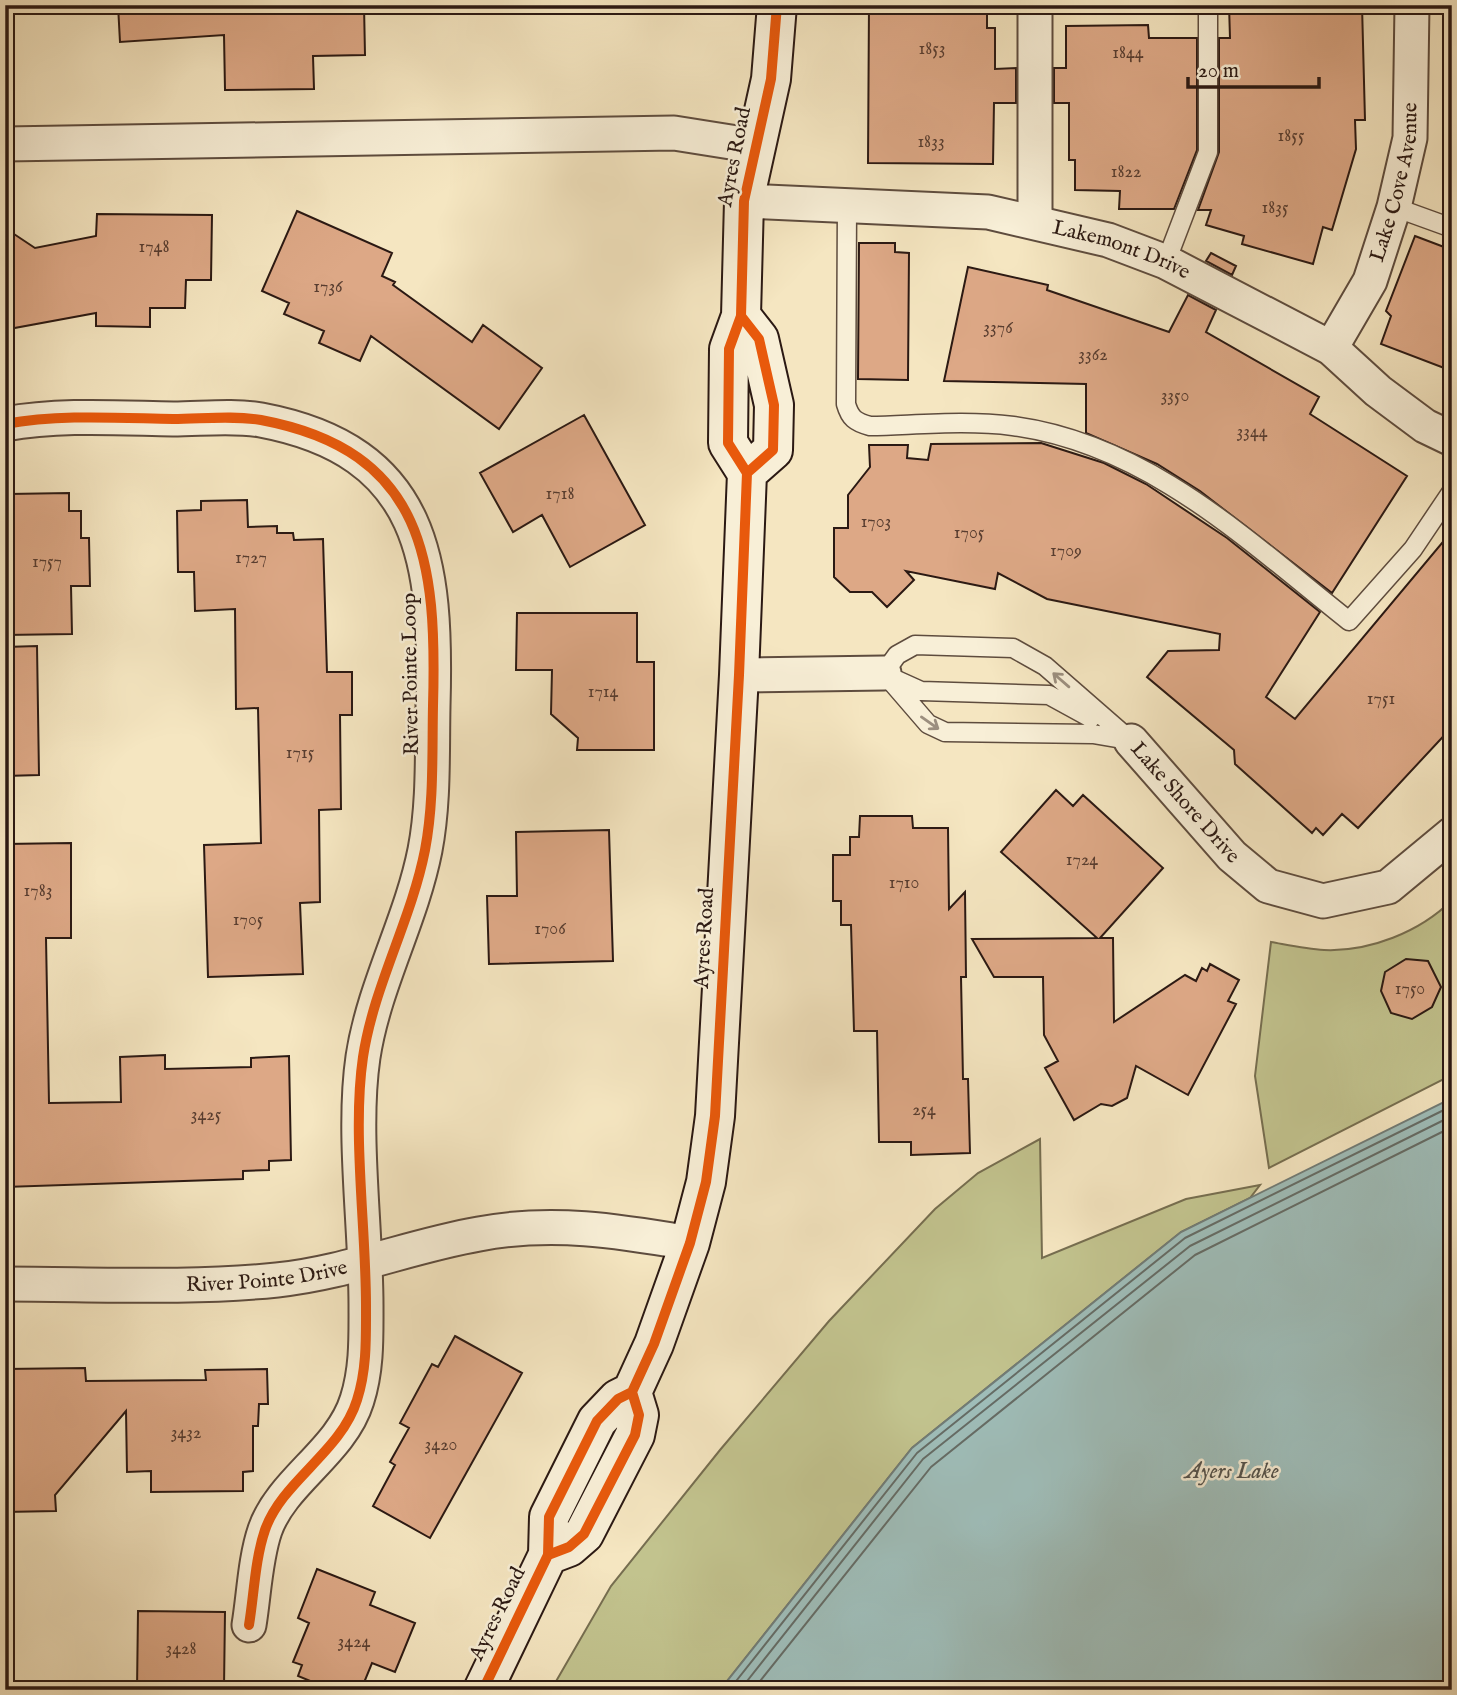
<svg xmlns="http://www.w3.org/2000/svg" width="1457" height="1695" font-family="'IM FELL English',serif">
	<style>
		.green { fill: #c2c38e; stroke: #766e50; stroke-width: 2 }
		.water { fill: #9fbeba; stroke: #717c77; stroke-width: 2 }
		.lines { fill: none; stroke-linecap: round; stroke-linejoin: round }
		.shore { stroke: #656c66; stroke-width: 2 }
		.building { fill: #dda886; stroke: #2b1913; stroke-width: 2 }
		.lane-casing { stroke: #5e4c3e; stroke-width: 21 }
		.street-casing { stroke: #5e4c3e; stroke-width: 37 }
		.secondary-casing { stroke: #2b1913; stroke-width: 42 }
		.lane { stroke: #f8efd7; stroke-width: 18 }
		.street { stroke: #f8efd7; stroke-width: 33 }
		.secondary { stroke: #f8efd7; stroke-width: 38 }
		.cycleway-casing { stroke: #f8efd7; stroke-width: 15 }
		.cycleway { stroke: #e8590c; stroke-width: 10 }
		.oneway { stroke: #9c8f7f }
		.labels { text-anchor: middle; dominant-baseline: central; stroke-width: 5; stroke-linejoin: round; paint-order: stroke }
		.number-label { font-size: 18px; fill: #583d30 }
		.street-label { font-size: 21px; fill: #2b1913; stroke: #f8efd7 }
		.water-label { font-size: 23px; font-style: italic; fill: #54534d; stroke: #f8efd7 }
	</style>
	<rect width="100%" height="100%" fill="#f5e6c1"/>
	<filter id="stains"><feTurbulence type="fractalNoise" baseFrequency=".00286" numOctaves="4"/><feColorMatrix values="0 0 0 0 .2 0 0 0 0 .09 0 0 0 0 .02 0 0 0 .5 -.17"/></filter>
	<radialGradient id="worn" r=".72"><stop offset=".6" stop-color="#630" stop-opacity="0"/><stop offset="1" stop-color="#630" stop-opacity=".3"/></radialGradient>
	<path class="green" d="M1452 900V1075L1269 1168 1255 1076 1271 942C1288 945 1306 949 1324 950 1369 952 1420 932 1452 900Z
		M1040 1139 1042 1258 1186 1199 1260 1185 1250 1198 1181 1232 912 1448 720 1690H551L611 1586 720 1450 829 1321 935 1209 978 1173Z"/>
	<path class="water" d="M1452 1098V1690H720L912 1448 1181 1232Z"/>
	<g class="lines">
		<path class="shore" d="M729 1690 917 1453 1185 1238 1452 1106
			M740 1690 923 1459 1190 1246 1452 1116
			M753 1690 931 1467 1195 1255 1452 1127"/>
	</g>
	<path class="building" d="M118 5H364L365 55 313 56 314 89 225 90 224 35 120 42Z
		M869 5H987V28H995V69L1016 68V103H994L993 164 868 163Z
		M1229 5H1362L1365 120H1355L1356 149 1332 230 1323 227 1313 264 1242 244 1244 236 1206 225 1211 210H1198L1219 152V38H1230Z
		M1148 25 1149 38H1197V150L1174 209H1119L1120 191 1075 190V160H1069V103H1054V68H1066V26Z
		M297 211 392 253 382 276 395 282 393 285 472 342 483 325 542 368 499 429 371 336 360 361 319 343 324 331 284 314 289 303 262 291Z
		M97 214 212 215 211 280H186L185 308H150V327L96 326V313L9 329 5 303V228L35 248 96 236Z
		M1415 236 1452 250V371L1381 344 1391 316 1386 311Z
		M859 243H895V252L909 253 908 380 858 379Z
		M1211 253 1236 266 1232 275 1206 261Z
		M968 267 1048 285 1047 290 1169 332 1188 295 1216 310 1206 332 1319 397 1310 414 1407 476 1332 593 1200 491 1157 464 1086 433V384L944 381Z
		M584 415 645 525 570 567 542 515 513 532 480 473Z
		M1041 443 1104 463 1146 484 1227 538 1320 612 1266 697 1295 719 1452 531V727L1358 828 1342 814 1323 835 1316 828 1312 833 1235 764 1234 750 1147 677 1168 651 1219 650 1220 634 1047 599 998 573 995 589 906 571 914 580 887 607 872 592H850L834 577V528H848V495L870 467 869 445H908L907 458 928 460 931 444Z
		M69 493V511H81V538H89L90 586H71L72 634 5 635V506H9V494Z
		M247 500 248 527 277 526V533H293L294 540 323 539 327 672H352V715H340L341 809 319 810 320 902 300 903 303 974 208 977 204 845 261 843 258 708 236 709 235 609 195 611 194 572H178L177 511 201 510V501Z
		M517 613H637V662H654V750H577L578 738 551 714 552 670H516Z
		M37 646 39 775 5 776V647Z
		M1056 790 1073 806 1083 795 1163 868 1100 938H1113L1114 1022 1185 975 1196 981 1202 968 1207 971 1210 964 1239 980 1228 1001 1236 1004 1188 1095 1136 1066 1127 1098 1112 1106 1101 1104 1074 1120 1045 1068 1058 1061 1044 1035 1043 977H994L972 939 1097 938 1001 852Z
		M860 816H912L913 828H948L949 909 965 892 966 977H961L963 1079H968L970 1153 911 1155V1142H879L877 1031H854L851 925H841V901H833V855H850V837H859Z
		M609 830 613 961 489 964 487 896H517L516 832Z
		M71 843V938H46L49 1103 121 1102 120 1057 165 1055V1069L251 1067V1058L289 1056 291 1160 269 1161V1170L243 1171V1179L5 1187V844Z
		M1406 959 1428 961 1441 987 1432 1007 1412 1019 1391 1013 1381 991 1385 972Z
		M455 1336 522 1373 430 1538 373 1506 395 1465 390 1462 409 1428 400 1423 432 1364 438 1367Z
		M85 1368 86 1381 206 1380 205 1370 267 1369 268 1404H259L258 1426H253V1471L243 1472V1491L151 1492V1471L127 1472 126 1411 55 1495 56 1511 5 1512V1369Z
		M317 1569 375 1592 370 1605 415 1623 395 1672 372 1663 361 1690H332L298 1676 302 1665 293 1662 309 1623 298 1618Z
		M138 1611 225 1612 224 1687 137 1690Z"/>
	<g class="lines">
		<defs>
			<path id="lane" d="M847 206 846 404C850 418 855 422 870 426 917 425 966 420 1013 426 1148 444 1248 541 1349 621L1413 549 1452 491
				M1394 207 1452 228
				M1166 262 1208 152V5
				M884 673 897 655 915 645 1013 648 1045 666 1131 741
				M884 673 928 724 945 732 1093 734 1128 740
				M890 677 921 691 1049 695 1091 718"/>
			<g id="street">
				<path d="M1035 5V221"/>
				<path d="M5 144 674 133 756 146"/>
				<path id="s1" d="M744 201 988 212 1108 240 1166 262 1331 348 1378 391 1425 426 1452 439"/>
				<path id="s2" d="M1331 348 1370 281 1394 207 1410 138 1412 5"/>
				<path d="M5 424C61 414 117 418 173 419 201 419 233 415 261 420 426 451 437 563 433 706 432 754 434 803 425 850 411 921 374 985 363 1057 352 1132 366 1227 366 1305 366 1337 367 1369 357 1400 341 1452 282 1481 265 1530 255 1559 254 1595 249 1625"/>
				<path d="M739 675 884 673"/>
				<path id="s3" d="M1131 741 1232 856 1268 886 1323 901 1388 887 1452 834"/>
				<path id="s4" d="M5 1284C93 1284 190 1289 277 1280 346 1273 410 1246 479 1234 552 1220 618 1231 690 1243"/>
			</g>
			<path id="secondary" d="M741 316 759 339 774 405 773 450 747 473
				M548 1555 569 1547 584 1534 635 1435 639 1415 632 1392
				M483 1690 548 1555 549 1517 597 1421 618 1399 632 1392 654 1344 690 1243 706 1182 715 1116 739 675 747 473 728 443 729 349 741 316 744 201 771 79 777 5"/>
		</defs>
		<use href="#lane" class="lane-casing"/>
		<use href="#street" class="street-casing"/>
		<use href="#secondary" class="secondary-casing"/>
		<use href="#lane" class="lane"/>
		<use href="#street" class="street"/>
		<use href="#secondary" class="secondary"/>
		<defs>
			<path id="cycleway" d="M741 316 759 339 774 405 773 450 747 473
				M5 424C61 414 117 418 173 419 201 419 233 415 261 420 426 451 437 563 433 706 432 754 434 803 425 850 411 921 374 985 363 1057 352 1132 366 1227 366 1305 366 1337 367 1369 357 1400 341 1452 282 1481 265 1530 255 1559 254 1595 249 1625
				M548 1555 569 1547 584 1534 635 1435 639 1415 632 1392
				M483 1690 548 1555 549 1517 597 1421 618 1399 632 1392 654 1344 690 1243 706 1182 715 1116 739 675 747 473 728 443 729 349 741 316 744 201 771 79 777 5"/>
		</defs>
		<use href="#cycleway" class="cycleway-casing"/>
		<use href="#cycleway" class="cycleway"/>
	</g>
	<defs><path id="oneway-shaft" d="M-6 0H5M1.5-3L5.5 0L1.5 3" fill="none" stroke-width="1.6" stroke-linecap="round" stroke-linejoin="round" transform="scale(1.75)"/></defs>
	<g class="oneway">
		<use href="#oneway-shaft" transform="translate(1061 680) rotate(-139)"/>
		<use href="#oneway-shaft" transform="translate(930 723) rotate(35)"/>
	</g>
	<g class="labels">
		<g class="number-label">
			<text x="932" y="49">1853</text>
			<text x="1128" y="53">1844</text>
			<text x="1291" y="136">1855</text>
			<text x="931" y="142">1833</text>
			<text x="1126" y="172">1822</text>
			<text x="1275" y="208">1835</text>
			<text x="154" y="247">1748</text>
			<text x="328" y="287">1736</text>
			<text x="998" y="328">3376</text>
			<text x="1093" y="355">3362</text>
			<text x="1175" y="396">3350</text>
			<text x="1252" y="432">3344</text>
			<text x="560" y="494">1718</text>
			<text x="876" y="522">1703</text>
			<text x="969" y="533">1705</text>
			<text x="1066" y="551">1709</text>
			<text x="251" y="558">1727</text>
			<text x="47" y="562">1757</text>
			<text x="603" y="692">1714</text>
			<text x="1381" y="699">1751</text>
			<text x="300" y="753">1715</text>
			<text x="1082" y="860">1724</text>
			<text x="904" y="883">1710</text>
			<text x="38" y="891">1783</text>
			<text x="248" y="920">1705</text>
			<text x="550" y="929">1706</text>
			<text x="1410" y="989">1750</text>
			<text x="924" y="1110">254</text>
			<text x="206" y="1115">3425</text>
			<text x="186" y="1433">3432</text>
			<text x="441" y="1445">3420</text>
			<text x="354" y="1642">3424</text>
			<text x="181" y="1649">3428</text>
		</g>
		<g class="street-label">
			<text transform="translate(735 157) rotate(-79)">Ayres Road</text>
			<text stroke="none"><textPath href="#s2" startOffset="180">Lake Cove Avenue</textPath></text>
			<text stroke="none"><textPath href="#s1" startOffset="383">Lakemont Drive</textPath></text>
			<text transform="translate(411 674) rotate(-91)">River Pointe Loop</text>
			<text stroke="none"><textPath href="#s3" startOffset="82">Lake Shore Drive</textPath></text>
			<text transform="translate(705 938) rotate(-87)">Ayres Road</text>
			<text stroke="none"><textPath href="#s4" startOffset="262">River Pointe Drive</textPath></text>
			<text transform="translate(498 1614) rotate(-64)">Ayres Road</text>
		</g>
		<g class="water-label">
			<text x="1232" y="1471">Ayers Lake</text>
		</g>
	</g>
	<rect width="1457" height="1695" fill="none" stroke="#f5e6c1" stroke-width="28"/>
	<rect x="7" y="7" width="1443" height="1681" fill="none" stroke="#2b1913" stroke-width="3.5"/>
	<rect x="14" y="14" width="1429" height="1667" fill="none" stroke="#2b1913" stroke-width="2"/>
	<path d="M1188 77v10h131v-10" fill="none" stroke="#2b1913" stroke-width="3.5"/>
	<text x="1198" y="77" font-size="21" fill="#2b1913" stroke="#f8efd7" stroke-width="5" paint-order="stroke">20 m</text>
	<rect width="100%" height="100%" filter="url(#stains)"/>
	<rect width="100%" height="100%" fill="url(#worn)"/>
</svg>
